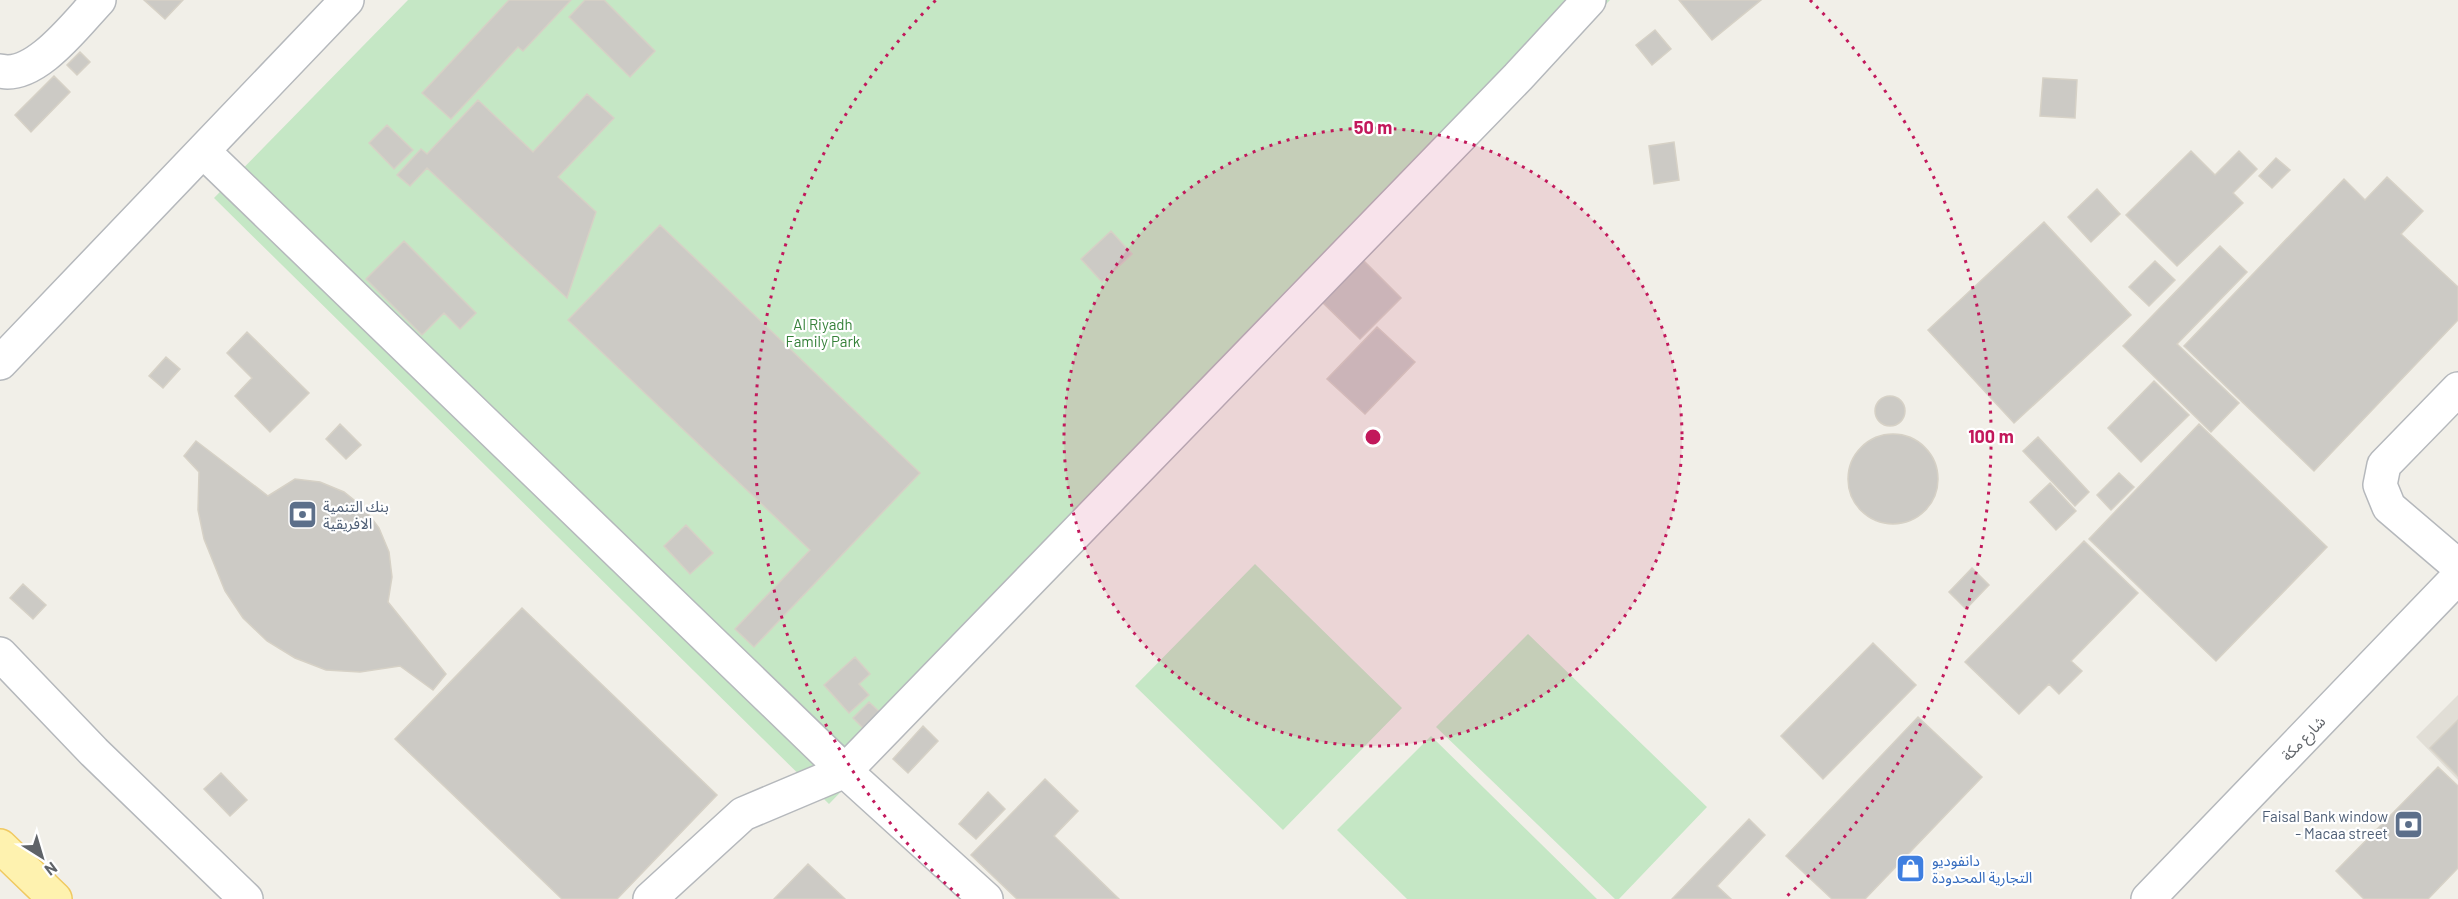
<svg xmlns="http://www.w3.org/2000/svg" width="2458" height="899" font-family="Barlow,'Noto Sans Arabic',sans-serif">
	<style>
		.education { fill: #e1ded6 }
		.green { fill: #c5e7c5 }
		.building { fill: #cccac5; stroke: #d6d1c6; stroke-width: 1.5 }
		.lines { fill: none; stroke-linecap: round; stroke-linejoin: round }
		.minor-casing { stroke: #b5b8bc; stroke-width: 36 }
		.major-casing { stroke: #f0c961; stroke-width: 36 }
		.minor { stroke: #fff; stroke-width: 33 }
		.major { stroke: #fef2af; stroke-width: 33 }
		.ring { fill: none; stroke: #c2185b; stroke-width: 3; stroke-dasharray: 3 6 }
		.labels { text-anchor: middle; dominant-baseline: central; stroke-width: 4.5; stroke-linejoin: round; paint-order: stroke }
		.park-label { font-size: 15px; fill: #358139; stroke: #fff }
		.service-label { font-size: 15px; fill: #4e5e75; stroke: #fff; text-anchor: start }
		.street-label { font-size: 15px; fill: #5f6368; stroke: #fff }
		.shop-label { font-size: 15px; fill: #366cbe; stroke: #fff; text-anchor: start }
		.centre { fill: #c2185b; stroke: #fff; stroke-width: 3 }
		.ring-label { font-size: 18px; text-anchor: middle; font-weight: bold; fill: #c2185b; stroke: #fff; stroke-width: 4.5; stroke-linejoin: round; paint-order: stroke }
	</style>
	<rect width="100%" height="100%" fill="#f1efe8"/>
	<path class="education" d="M2458 695V780L2416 737Z"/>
	<path class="green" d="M408 0H1610L829 804 214 198Z
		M1255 564 1402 708 1283 830 1135 686Z
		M1528 634 1707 807 1619 899H1615L1436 727Z
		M1431 736 1597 899H1407L1337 830Z"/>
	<path class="building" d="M144 0H183L165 19Z
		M509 0H571L523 51 518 47 451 119 422 93Z
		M585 0H604L655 51 630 77 569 17Z
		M1679 0H1761L1712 40Z
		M1655 30 1671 49 1652 65 1636 45Z
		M80 52 90 62 77 75 67 65Z
		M54 76 70 92 31 132 15 115Z
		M2043 78 2077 80 2075 118 2040 116Z
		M587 94 614 118 558 177 596 212 567 298 427 168 410 186 397 175 421 149 427 154 478 100 533 152Z
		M387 125 413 150 394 169 369 143Z
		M1674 142 1679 180 1654 184 1649 146Z
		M2191 151 2215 175 2239 151 2257 169 2233 193 2243 203 2177 266 2126 215Z
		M2276 158 2290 170 2272 188 2259 176Z
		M2387 177 2423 211 2401 234 2458 287V320L2314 471 2184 346 2344 179 2365 200Z
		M2097 189 2120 214 2091 242 2068 217Z
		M2044 222 2131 315 2014 423 1928 330Z
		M660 225 920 473 754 647 735 629 810 550 568 320Z
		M1111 231 1132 254 1102 282 1081 259Z
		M404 241 476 313 460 329 444 313 422 335 366 279Z
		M2220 246 2247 272 2177 344 2239 403 2211 432 2123 346Z
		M1362 259 1401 298 1360 339 1321 301Z
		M2155 261 2175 280 2149 306 2129 287Z
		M1377 327 1415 362 1365 414 1327 379Z
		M247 332 309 393 270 432 235 396 252 378 227 353Z
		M166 357 180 369 163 388 149 376Z
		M2154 381 2189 415 2141 462 2108 428Z
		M1875 411a15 15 0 1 1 30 0a15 15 0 1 1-30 0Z
		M340 424 361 445 346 459 326 439Z
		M2199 424 2327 547 2216 661 2089 539Z
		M1848 479a45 45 0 1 1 90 0a45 45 0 1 1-90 0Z
		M2038 437 2089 492 2075 506 2023 451Z
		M196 441 268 496 295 479 320 482 344 492 364 508 379 528 389 552 392 577 388 602 446 674 433 690 400 666 360 672 326 670 295 658 267 641 243 618 225 591 204 539 198 510 199 472 184 456Z
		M2119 473 2134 487 2111 510 2097 495Z
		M2050 483 2076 511 2056 530 2030 502Z
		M686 525 713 553 690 574 664 546Z
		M2084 541 2138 593 2071 661 2082 671 2059 694 2049 684 2019 714 1965 662Z
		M1972 568 1989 585 1966 609 1949 592Z
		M23 584 46 605 33 619 10 598Z
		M522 608 717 795 617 899H562L395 739Z
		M1873 643 1916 685 1823 779 1781 736Z
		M855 657 870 674 859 684 869 695 849 713 824 685Z
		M869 702 888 720 871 736 853 718Z
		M1918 717 1982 777 1865 899H1832L1786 856Z
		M2458 720V776L2430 748Z
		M923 726 938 741 908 773 893 759Z
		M2438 767 2458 786V868L2428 899H2364L2336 871Z
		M221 773 247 800 230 816 204 789Z
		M1045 779 1078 811 1054 836 1119 899H1017L971 855Z
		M988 792 1005 809 976 839 959 824Z
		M1749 819 1765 835 1717 886 1731 899H1672Z
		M808 864 845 899H774Z"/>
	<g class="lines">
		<defs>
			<path id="minor" d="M0 71C35 80 77 23 99 0
				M203 151 845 771 986 899
				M0 363 347 0
				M2458 389 2384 465 2380 485 2389 507 2458 566
				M0 654 94 752 246 899
				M650 899 743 814 845 771 1518 77 1589 0
				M2148 899 2458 577"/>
			<path id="major" d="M0 846 55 899"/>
		</defs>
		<use href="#minor" class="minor-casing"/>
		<use href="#major" class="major-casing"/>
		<use href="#minor" class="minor"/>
		<use href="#major" class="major"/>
	</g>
	<circle cx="1373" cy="437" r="309" fill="#c2185b" fill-opacity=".12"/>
	<g class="ring">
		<circle cx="1373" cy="437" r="309"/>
		<path d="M959 896A618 618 0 0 1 936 0M1810 0A618 618 0 0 1 1787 896"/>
	</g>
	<defs>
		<symbol id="bank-square" viewBox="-11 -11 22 22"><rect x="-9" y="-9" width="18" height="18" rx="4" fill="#5c6f8a" stroke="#fff"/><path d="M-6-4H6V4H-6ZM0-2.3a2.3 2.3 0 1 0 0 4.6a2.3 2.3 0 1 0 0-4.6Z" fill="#fff"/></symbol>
		<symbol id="shop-square" viewBox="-11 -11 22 22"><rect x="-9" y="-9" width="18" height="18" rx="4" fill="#3f7fe0" stroke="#fff"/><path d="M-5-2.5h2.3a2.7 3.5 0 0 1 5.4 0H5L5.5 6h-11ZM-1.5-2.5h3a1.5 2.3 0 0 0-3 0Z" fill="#fff"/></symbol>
	</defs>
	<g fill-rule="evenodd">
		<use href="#bank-square" x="286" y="498" width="33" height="33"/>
		<use href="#bank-square" x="2392" y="808" width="33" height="33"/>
		<use href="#shop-square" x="1894" y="852" width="33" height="33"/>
	</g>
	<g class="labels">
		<g class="park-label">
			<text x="823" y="324">Al Riyadh<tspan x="823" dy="17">Family Park</tspan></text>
		</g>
		<g class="service-label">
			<text x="323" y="506">بنك التنمية<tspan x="323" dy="17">الافريقية</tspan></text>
			<text x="2388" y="816" text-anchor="end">Faisal Bank window<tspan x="2388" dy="17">- Macaa street</tspan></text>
		</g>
		<g class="street-label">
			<text transform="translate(2303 738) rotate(-46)">شارع مكة</text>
		</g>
		<g class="shop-label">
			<text x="1932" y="860">دانفوديو<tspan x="1932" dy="17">التجارية المحدودة</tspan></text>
		</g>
	</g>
	<circle cx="1373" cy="437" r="9" class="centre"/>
	<g class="ring-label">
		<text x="1373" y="134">50 m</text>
		<text x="1991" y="443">100 m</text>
	</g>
	<g transform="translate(42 857) rotate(143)" stroke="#ffffff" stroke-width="4.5" paint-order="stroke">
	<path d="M0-4.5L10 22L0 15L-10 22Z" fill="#5f6368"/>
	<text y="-9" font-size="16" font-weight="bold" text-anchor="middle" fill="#5f6368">N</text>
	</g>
</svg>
